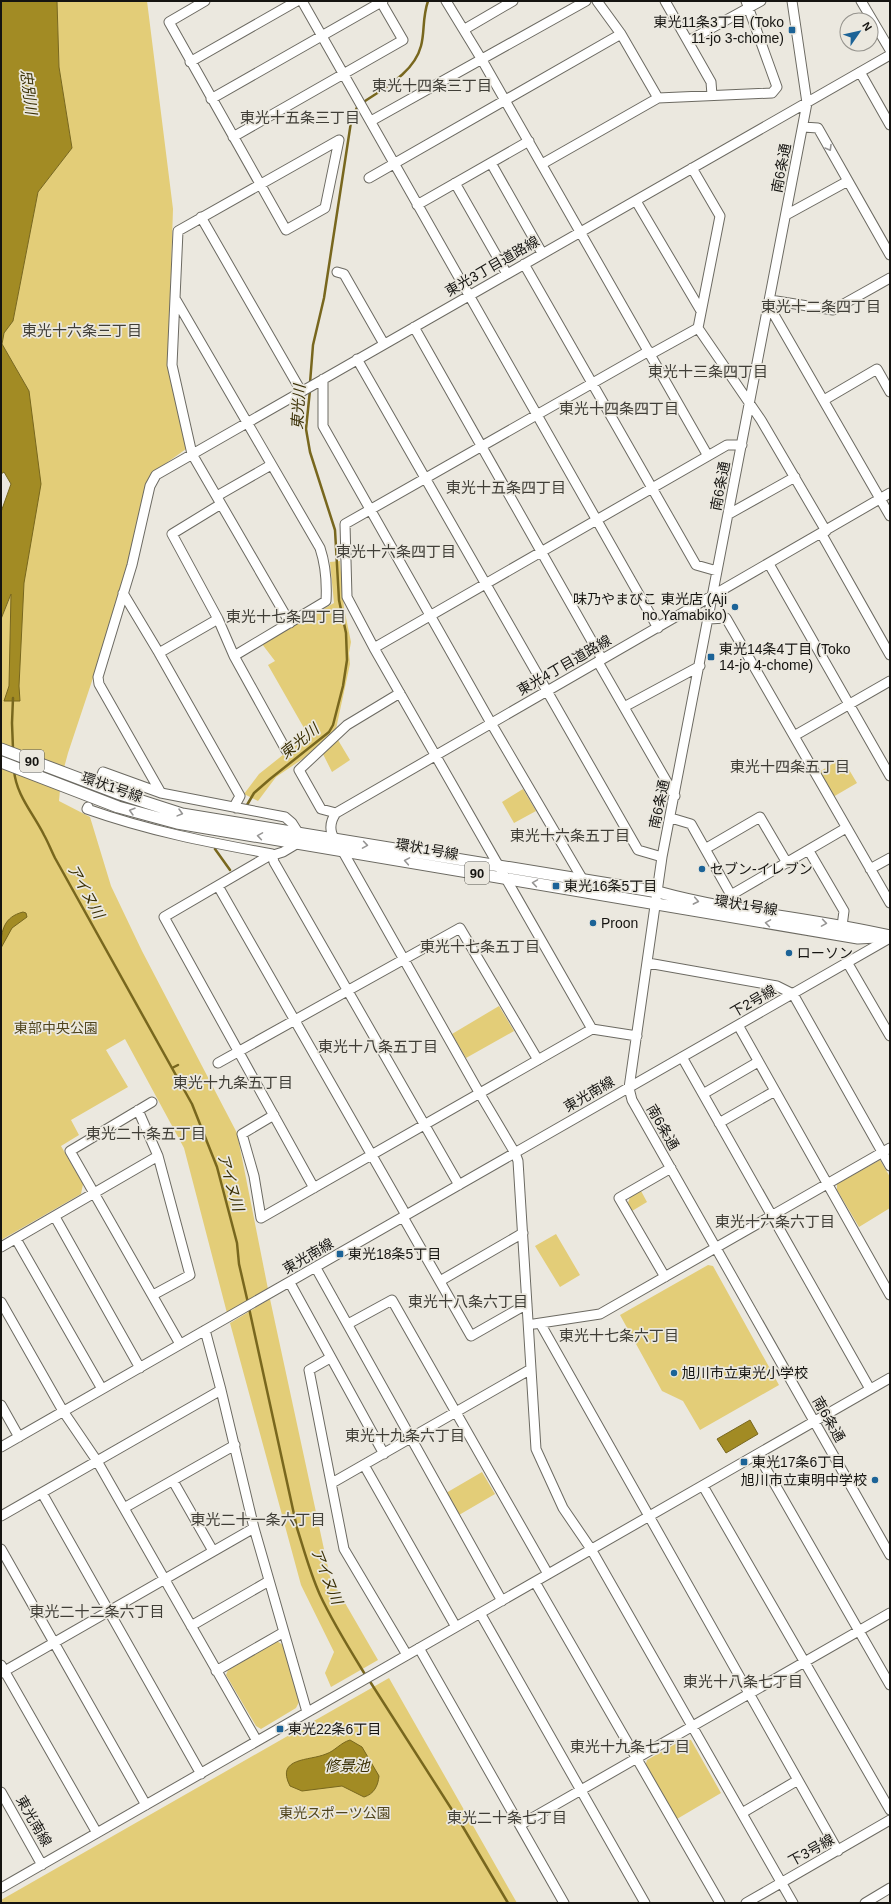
<svg xmlns="http://www.w3.org/2000/svg" width="891" height="1904" font-family="Helvetica,'Noto Sans JP',sans-serif">
	<style>
		.green { fill: #e3cd78 }
		.water { fill: #a28b24; stroke: #78671e }
		.lines { fill: none; stroke-linecap: round; stroke-linejoin: round }
		.stream { stroke: #78671e; stroke-width: 2.5 }
		.minor-casing { stroke: #6c6a62; stroke-width: 11 }
		.major-casing { stroke: #6c6a62; stroke-width: 13 }
		.minor { stroke: #fff; stroke-width: 9 }
		.major { stroke: #fff; stroke-width: 11 }
		.oneway { stroke: #969594 }
		.poi-dot { fill: #1c6397; stroke: #ebe8df; stroke-width: 1.5 }
		.labels { text-anchor: middle; dominant-baseline: central; stroke-width: 3.5; stroke-linejoin: round; paint-order: stroke }
		.shield { fill: #ebe8df; stroke: #55544f; stroke-width: 1 }
		.shield-label { font-size: 13px; font-weight: bold; fill: #151411 }
		.poi-label { font-size: 14px; fill: #151411; stroke: #ebe8df; text-anchor: start }
		.street-label { font-size: 14px; fill: #151411; stroke: #ebe8df }
		.park-label { font-size: 14px; fill: #50451d; stroke: #ebe8df }
		.neighbourhood-label { font-size: 15px; fill: #403e37; stroke: #ebe8df }
		.water-label { font-size: 15px; font-style: italic; fill: #3a3005; stroke: #ebe8df }
	</style>
	<rect width="100%" height="100%" fill="#ebe8df"/>
	<path class="green" d="M57 1H147L173 209 168 364 186 449 151 474 121 594 68 753 61 779 59 801 90 817 111 886 142 951 237 1133 268 1289 227 1313 184 1148 125 1039 106 1050 128 1087 71 1120 79 1135 61 1146 83 1184 81 1194 1 1240V619L12 593 29 391 2 344 4 333 13 321 38 192 72 148 59 67Z
		M340 561 344 608 351 642 349 653 350 664 336 729 304 758 276 777 258 801 244 794 259 774 308 735 268 665 275 661 262 644 334 603 330 562Z
		M338 740 350 760 332 772 323 754Z
		M842 758 857 783 833 797 819 772Z
		M523 789 536 811 514 823 502 802Z
		M499 1006 514 1031 466 1058 452 1034Z
		M880 1160 890 1177V1208L859 1227 837 1190V1184Z
		M641 1191 647 1202 632 1211 628 1203 630 1197Z
		M556 1234 580 1275 560 1287 535 1246Z
		M708 1265 713 1266 779 1385 700 1430 683 1401 662 1391 620 1315Z
		M270 1299 330 1577 378 1660 331 1687 325 1673 334 1652 301 1585 230 1323Z
		M482 1472 495 1494 459 1515 446 1493Z
		M277 1641 283 1645 299 1702 296 1708 261 1729 256 1726 226 1675 228 1670Z
		M389 1678 517 1903H1V1900Z
		M684 1739 691 1740 721 1793 677 1819 645 1767 647 1760Z"/>
	<path class="water" d="M1 1H57L59 67 72 148 38 192 13 321 4 333 2 344 29 391 41 484 24 583 19 686 20 701H4L9 686 11 594 1 619V512L11 484 4 472 1 474Z
		M23 912 26 913 27 917 12 928 1 948C1 930 4 917 23 912Z
		M750 1420 758 1434 726 1453 717 1439Z
		M350 1740 362 1747 379 1776C378 1786 374 1794 364 1797L342 1786 302 1791 290 1786C275 1757 310 1761 326 1754 335 1751 340 1743 350 1740Z"/>
	<g class="lines">
		<path class="stream" d="M362 103C384 88 414 73 421 46 425 31 422 19 428 1
			M310 383 313 345 324 298 351 122 358 105
			M13 698 12 723 13 749
			M14 770C16 795 33 813 44 835 48 842 51 850 55 858L192 1104 217 1167 237 1243 239 1264 248 1303
			M247 805 254 793 270 779 329 732 333 725 343 686 347 660 346 633 339 600 335 530 310 452 306 429 310 390
			M215 849 230 870
			M172 1068 178 1065
			M249 1308 297 1528C304 1550 310 1573 320 1595 333 1623 350 1650 366 1676
			M369 1680 463 1827 508 1903"/>
		<defs>
			<path id="minor" d="M205 1 169 22 286 230 325 208 339 140
				M302 1 658 628
				M446 1 482 60 708 456
				M597 1 621 34 658 98
				M665 1 711 82 712 95
				M792 1 807 103 662 857 629 1088 632 1100 890 1555
				M861 1 890 50
				M465 29 513 1
				M688 41 761 1
				M190 62 297 1
				M860 72 890 125
				M211 99 383 1
				M371 121 586 1
				M803 127 818 128 890 255
				M233 137 403 40 381 2
				M491 163 542 253
				M542 164 658 98 772 93 777 87 746 1
				M692 168 720 216 698 328 761 420 826 531
				M369 178 621 34
				M455 183 507 274
				M636 201 701 311
				M417 205 529 141
				M786 215 848 181
				M201 217 301 391
				M524 264 696 565 717 571
				M337 272 344 274 384 344
				M176 300 320 548C326 566 327 583 326 601L234 656
				M770 300 833 310 890 278
				M769 306 890 516
				M414 327 602 659
				M651 354 698 328
				M357 359 638 850 662 857
				M323 379V426L491 723 583 880 582 883
				M824 400 877 369 890 392
				M217 496 271 465
				M221 504 172 534 218 619 234 656 286 750
				M729 514 795 477
				M821 533 890 655
				M769 564 890 776
				M123 593 159 653 240 796 235 805 236 808
				M709 619 726 618 890 903
				M290 623 192 454 172 365 178 231 339 140
				M374 648 727 445H742
				M159 653 218 619
				M598 662 675 796
				M624 707 700 666
				M794 736 890 681
				M101 777 103 772 161 793 285 817 292 823 299 834
				M161 793 99 684 98 677 132 565 150 486 156 475 890 55
				M88 807 87 809C149 831 207 842 272 854
				M336 813 321 809 299 770 347 725 400 693
				M671 818 691 824 731 895 728 914
				M298 843 283 852 267 857 164 917 314 1188
				M705 849 760 817 787 863
				M809 851 844 911 842 926
				M272 854 274 862 459 1185
				M870 869 890 858
				M218 886 406 1215
				M731 895 846 828
				M847 962 890 1036
				M648 963 777 986 793 994 890 1166
				M738 1025 890 1295
				M592 1029 374 648 347 597 345 524 649 351
				M682 1057 870 1389
				M218 1063 460 928 538 1060
				M703 1094 758 1062
				M152 1102 70 1151 180 1344
				M138 1110 158 1156 190 1275 153 1295
				M274 1115 242 1134 254 1176 261 1218 592 1029 637 1036
				M719 1123 775 1091
				M55 1217 140 1368
				M403 1217 471 1336 527 1304
				M16 1239 102 1389
				M1 1247 158 1156
				M316 1268 502 1601
				M665 1277 619 1198 671 1168
				M440 1281 523 1233
				M290 1283 384 1454
				M1 1302 63 1411 97 1461 257 1741
				M540 1323 838 1851
				M348 1324 392 1300 548 1574
				M534 1324 600 1314 890 1148
				M205 1330 221 1390 254 1528 307 1712
				M330 1358 309 1370 344 1549 407 1655
				M1 1405 19 1437
				M1 1447 890 938
				M758 1455 890 1685
				M364 1465 456 1627
				M173 1481 213 1551
				M332 1483 531 1369
				M703 1486 890 1810
				M42 1493 201 1774
				M124 1508 235 1445
				M1 1516 221 1390
				M1 1549 146 1805
				M535 1582 720 1903
				M480 1613 645 1903
				M191 1626 269 1581
				M419 1648 564 1903
				M1 1665 97 1833
				M216 1671 284 1632
				M1 1673 254 1528
				M1 1792 42 1865
				M742 1813 798 1780
				M520 1825 890 1613
				M1 1888 890 1378
				M746 1903 890 1820
				M793 1903 591 1549 563 1508 536 1449 518 1161 515 1153 480 1094 342 850C332 838 326 827 336 813L890 493
				M865 1903 890 1888"/>
			<path id="major" d="M1 749 120 794 182 814 658 892C734 913 813 918 890 936
				M1 762 118 807 177 823 858 938 877 937"/>
		</defs>
		<use href="#minor" class="minor-casing"/>
		<use href="#major" class="major-casing"/>
		<use href="#minor" class="minor"/>
		<use href="#major" class="major"/>
	</g>
	<defs><path id="oneway-chevron" d="M-2-3.5L2.5 0L-2 3.5" fill="none" stroke-width="1.6" stroke-linecap="round" stroke-linejoin="round"/></defs>
	<g class="oneway">
		<use href="#oneway-chevron" transform="translate(829 148) rotate(60)"/>
		<use href="#oneway-chevron" transform="translate(132 811) rotate(-164)"/>
		<use href="#oneway-chevron" transform="translate(180 813) rotate(15)"/>
		<use href="#oneway-chevron" transform="translate(260 836) rotate(-171)"/>
		<use href="#oneway-chevron" transform="translate(365 845) rotate(9)"/>
		<use href="#oneway-chevron" transform="translate(407 861) rotate(-170)"/>
		<use href="#oneway-chevron" transform="translate(535 883) rotate(-171)"/>
		<use href="#oneway-chevron" transform="translate(696 901) rotate(11)"/>
		<use href="#oneway-chevron" transform="translate(768 923) rotate(-171)"/>
		<use href="#oneway-chevron" transform="translate(824 923) rotate(9)"/>
	</g>
	<g class="poi-dot">
		<rect x="788" y="26" width="8" height="8" rx="2"/>
		<circle cx="735" cy="607" r="4"/>
		<rect x="707" y="653" width="8" height="8" rx="2"/>
		<circle cx="702" cy="869" r="4"/>
		<rect x="552" y="882" width="8" height="8" rx="2"/>
		<circle cx="593" cy="923" r="4"/>
		<circle cx="789" cy="953" r="4"/>
		<rect x="336" y="1250" width="8" height="8" rx="2"/>
		<circle cx="674" cy="1373" r="4"/>
		<rect x="740" y="1458" width="8" height="8" rx="2"/>
		<circle cx="875" cy="1480" r="4"/>
		<rect x="276" y="1725" width="8" height="8" rx="2"/>
	</g>
	<g class="labels">
		<g class="shield">
			<rect x="20" y="750" width="24" height="22" rx="3"/>
			<rect x="465" y="862" width="24" height="22" rx="3"/>
		</g>
		<g class="shield-label">
			<text x="32" y="761">90</text>
			<text x="477" y="873">90</text>
		</g>
		<g class="poi-label">
			<text x="784" y="22" text-anchor="end">東光11条3丁目 (Toko<tspan x="784" dy="16">11-jo 3-chome)</tspan></text>
			<text x="727" y="599" text-anchor="end">味乃やまびこ 東光店 (Aji<tspan x="727" dy="16">no Yamabiko)</tspan></text>
			<text x="719" y="649">東光14条4丁目 (Toko<tspan x="719" dy="16">14-jo 4-chome)</tspan></text>
			<text x="710" y="869">セブン-イレブン</text>
			<text x="564" y="886">東光16条5丁目</text>
			<text x="601" y="923">Proon</text>
			<text x="797" y="953">ローソン</text>
			<text x="348" y="1254">東光18条5丁目</text>
			<text x="682" y="1373">旭川市立東光小学校</text>
			<text x="752" y="1462">東光17条6丁目</text>
			<text x="867" y="1480" text-anchor="end">旭川市立東明中学校</text>
			<text x="288" y="1729">東光22条6丁目</text>
		</g>
		<g class="street-label">
			<text transform="translate(781 168) rotate(-79)">南6条通</text>
			<text transform="translate(492 266) rotate(-30)">東光3丁目道路線</text>
			<text transform="translate(720 486) rotate(-79)">南6条通</text>
			<text transform="translate(564 665) rotate(-30)">東光4丁目道路線</text>
			<text transform="translate(112 787) rotate(19)">環状1号線</text>
			<text transform="translate(659 804) rotate(-78)">南6条通</text>
			<text transform="translate(427 849) rotate(10)">環状1号線</text>
			<text transform="translate(746 905) rotate(9)">環状1号線</text>
			<text transform="translate(753 1001) rotate(-30)">下2号線</text>
			<text transform="translate(589 1094) rotate(-30)">東光南線</text>
			<text transform="translate(663 1127) rotate(60)">南6条通</text>
			<text transform="translate(308 1256) rotate(-30)">東光南線</text>
			<text transform="translate(829 1419) rotate(60)">南6条通</text>
			<text transform="translate(34 1821) rotate(60)">東光南線</text>
			<text transform="translate(811 1850) rotate(-29)">下3号線</text>
		</g>
		<g class="park-label">
			<text x="56" y="1028">東部中央公園</text>
			<text x="335" y="1813">東光スポーツ公園</text>
		</g>
		<g class="neighbourhood-label">
			<text x="432" y="85">東光十四条三丁目</text>
			<text x="300" y="117">東光十五条三丁目</text>
			<text x="821" y="306">東光十二条四丁目</text>
			<text x="82" y="330">東光十六条三丁目</text>
			<text x="708" y="371">東光十三条四丁目</text>
			<text x="619" y="408">東光十四条四丁目</text>
			<text x="506" y="487">東光十五条四丁目</text>
			<text x="396" y="551">東光十六条四丁目</text>
			<text x="286" y="616">東光十七条四丁目</text>
			<text x="790" y="766">東光十四条五丁目</text>
			<text x="570" y="835">東光十六条五丁目</text>
			<text x="480" y="946">東光十七条五丁目</text>
			<text x="378" y="1046">東光十八条五丁目</text>
			<text x="233" y="1082">東光十九条五丁目</text>
			<text x="146" y="1133">東光二十条五丁目</text>
			<text x="775" y="1221">東光十六条六丁目</text>
			<text x="468" y="1301">東光十八条六丁目</text>
			<text x="619" y="1335">東光十七条六丁目</text>
			<text x="405" y="1435">東光十九条六丁目</text>
			<text x="258" y="1519">東光二十一条六丁目</text>
			<text x="97" y="1611">東光二十二条六丁目</text>
			<text x="743" y="1681">東光十八条七丁目</text>
			<text x="630" y="1746">東光十九条七丁目</text>
			<text x="507" y="1817">東光二十条七丁目</text>
		</g>
		<g class="water-label">
			<text transform="translate(29 92) rotate(83)">忠別川</text>
			<text transform="translate(298 407) rotate(-87)">東光川</text>
			<text transform="translate(299 741) rotate(-39)">東光川</text>
			<text transform="translate(86 891) rotate(61)">アイヌ川</text>
			<text transform="translate(231 1182) rotate(74)">アイヌ川</text>
			<text transform="translate(327 1576) rotate(68)">アイヌ川</text>
			<text x="347" y="1765">修景池</text>
		</g>
	</g>
	<rect width="891" height="1904" fill="none" stroke="#151411" stroke-width="4"/>
	<g transform="translate(859 32) rotate(56)"><circle r="19" fill="#ebe8df" stroke="#95938d"/>
	<path d="M0-3L7 15L0 10L-7 15Z" fill="#1c6397"/>
	<text y="-6" font-size="11" font-weight="bold" text-anchor="middle" fill="#151411">N</text>
	</g>
</svg>
